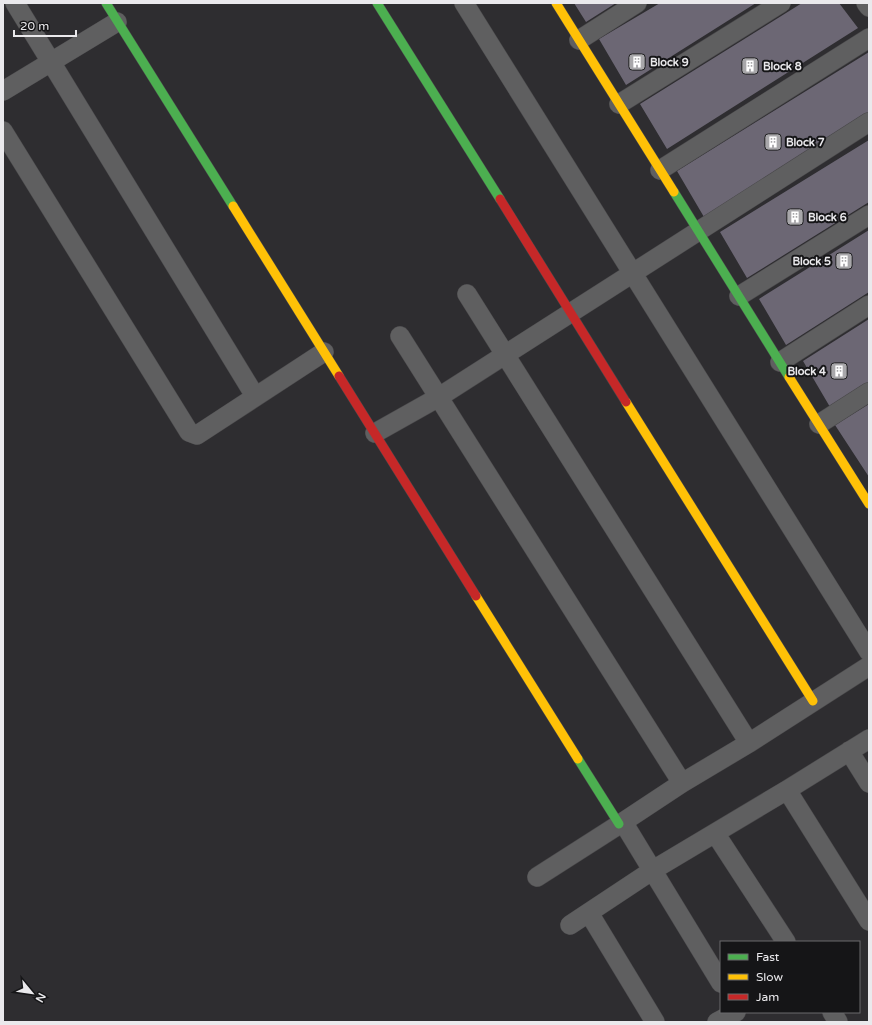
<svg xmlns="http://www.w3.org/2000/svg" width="872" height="1025" font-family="'Varela Round',sans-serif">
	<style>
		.building { fill: #6c6774 }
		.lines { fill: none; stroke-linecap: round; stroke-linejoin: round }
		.street-casing { stroke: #49484a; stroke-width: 20 }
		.fast-casing { stroke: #49484a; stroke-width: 10 }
		.slow-casing { stroke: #49484a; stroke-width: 10 }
		.jam-casing { stroke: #49484a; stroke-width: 10 }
		.street { stroke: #5f5f60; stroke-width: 19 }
		.fast { stroke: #4caf50; stroke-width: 9 }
		.slow { stroke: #ffc107; stroke-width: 9 }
		.jam { stroke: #c62828; stroke-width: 9 }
		.labels { text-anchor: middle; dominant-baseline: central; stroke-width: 4; stroke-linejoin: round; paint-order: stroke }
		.poi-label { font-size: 11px; font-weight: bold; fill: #eae9ec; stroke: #151517; text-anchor: start }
	</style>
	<rect width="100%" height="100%" fill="#2e2d30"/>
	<path class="building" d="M574 3H616L586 22Z
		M660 3H756L626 85 599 39Z
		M802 3H839L858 28 667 149 640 104Z
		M869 52V114L704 217 677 171Z
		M869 140V202L747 278 720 232Z
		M869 230V292L786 345 759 299Z
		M869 319V382L830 407 803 361Z
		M869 404V477L835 425Z"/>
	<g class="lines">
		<defs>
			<path id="street" d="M15 3 255 396
				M464 3 869 652
				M866 3 869 7
				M579 40 637 3
				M3 91 117 22
				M619 104 781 3
				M3 131 189 432 197 435 324 352
				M660 170 869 38
				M467 294 749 743
				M739 296 869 215
				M400 336 682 783
				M780 362 869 305
				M819 424 869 392
				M375 433 439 397 869 122
				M869 739 787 790 869 921
				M849 751 869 783
				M715 833 786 942
				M537 877 623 822
				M589 913 655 1022
				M570 925 653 870 787 790
				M721 983 623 822 682 783 749 743 869 666
				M832 1012 838 1022
				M717 1022 736 1012"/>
			<path id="fast" d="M106 3 233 206
				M377 3 500 199
				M674 192 789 377
				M578 759 619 824"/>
			<path id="slow" d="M556 3 674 192
				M233 206 339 376
				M789 377 869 504
				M626 402 813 701
				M476 596 578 759"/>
			<path id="jam" d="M500 199 626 402
				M339 376 476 596"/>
		</defs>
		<use href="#street" class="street-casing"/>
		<use href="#fast" class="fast-casing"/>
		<use href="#slow" class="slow-casing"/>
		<use href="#jam" class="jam-casing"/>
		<use href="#street" class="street"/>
		<use href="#fast" class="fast"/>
		<use href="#slow" class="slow"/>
		<use href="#jam" class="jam"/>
	</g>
	<defs>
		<symbol id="building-square" viewBox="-11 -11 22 22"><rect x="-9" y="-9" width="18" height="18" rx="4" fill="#a8a7aa" stroke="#151517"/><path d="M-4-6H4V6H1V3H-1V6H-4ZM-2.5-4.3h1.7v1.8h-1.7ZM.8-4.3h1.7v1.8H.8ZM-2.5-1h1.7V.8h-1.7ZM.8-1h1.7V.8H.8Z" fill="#fff"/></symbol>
	</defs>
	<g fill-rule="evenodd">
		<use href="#building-square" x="627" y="52" width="20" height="20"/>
		<use href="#building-square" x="740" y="56" width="20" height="20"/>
		<use href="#building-square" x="763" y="132" width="20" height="20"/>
		<use href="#building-square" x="785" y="207" width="20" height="20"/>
		<use href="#building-square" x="834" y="251" width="20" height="20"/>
		<use href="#building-square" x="829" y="361" width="20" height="20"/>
	</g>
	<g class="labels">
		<g class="poi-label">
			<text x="650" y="62">Block 9</text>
			<text x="763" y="66">Block 8</text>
			<text x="786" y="142">Block 7</text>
			<text x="808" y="217">Block 6</text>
			<text x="831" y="261" text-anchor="end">Block 5</text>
			<text x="826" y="371" text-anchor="end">Block 4</text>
		</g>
	</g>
	<rect width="872" height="1025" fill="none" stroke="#eae9ec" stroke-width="8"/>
	<rect x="720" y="941" width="140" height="72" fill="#151517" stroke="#6a6a6c"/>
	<rect x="728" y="954" width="20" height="6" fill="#4caf50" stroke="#6a6a6c"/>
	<text x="756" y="961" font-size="12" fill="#eae9ec">Fast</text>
	<rect x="728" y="974" width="20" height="6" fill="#ffc107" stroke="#6a6a6c"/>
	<text x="756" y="981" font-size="12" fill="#eae9ec">Slow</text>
	<rect x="728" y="994" width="20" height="6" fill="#c62828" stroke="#6a6a6c"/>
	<text x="756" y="1001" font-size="12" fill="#eae9ec">Jam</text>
	<g transform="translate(32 993) rotate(119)" stroke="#151517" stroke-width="3" paint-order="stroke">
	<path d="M0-3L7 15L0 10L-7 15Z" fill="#eae9ec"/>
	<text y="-6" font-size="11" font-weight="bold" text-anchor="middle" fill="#eae9ec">N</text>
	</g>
	<path d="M14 30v6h62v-6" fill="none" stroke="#eae9ec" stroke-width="2"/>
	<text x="20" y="30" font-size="12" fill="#eae9ec" stroke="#151517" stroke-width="3" paint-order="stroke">20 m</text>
</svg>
